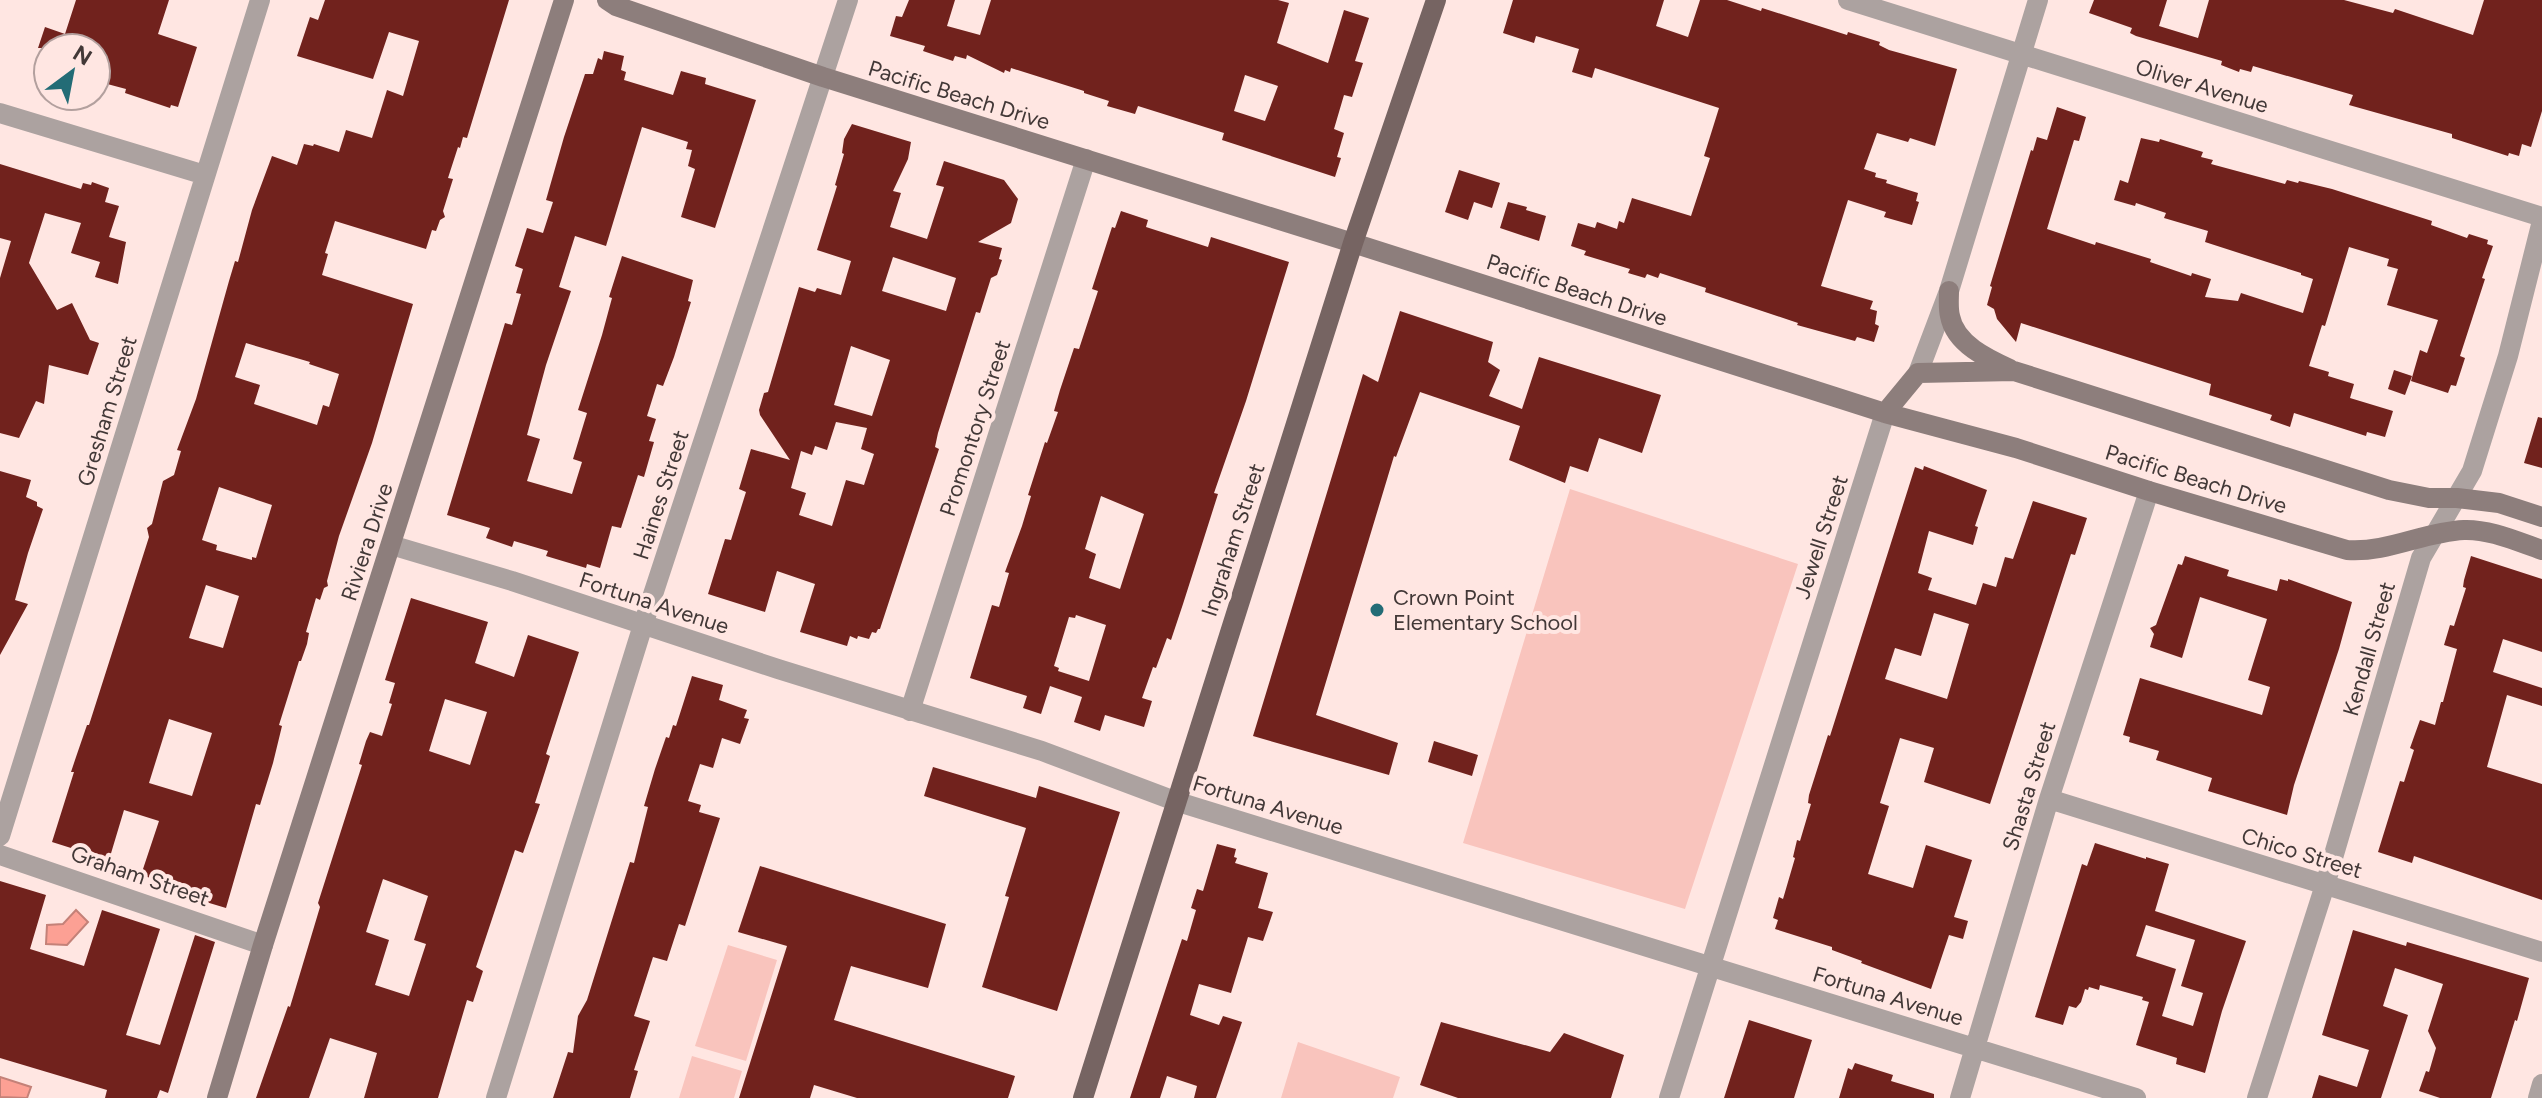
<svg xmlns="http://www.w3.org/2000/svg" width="2542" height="1098" font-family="Figtree,sans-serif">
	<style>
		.green { fill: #f9c4bd }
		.water { fill: #fca094; stroke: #c48178; stroke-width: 2 }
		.building { fill: #71221d; fill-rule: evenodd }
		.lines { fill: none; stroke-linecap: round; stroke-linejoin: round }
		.street { stroke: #aca2a0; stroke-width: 20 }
		.secondary { stroke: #8d7e7c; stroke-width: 20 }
		.primary { stroke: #766462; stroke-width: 20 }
		.poi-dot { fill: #236c76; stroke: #ffe6e2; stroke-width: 3 }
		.labels { text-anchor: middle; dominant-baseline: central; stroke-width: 8; stroke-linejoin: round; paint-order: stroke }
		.street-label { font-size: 22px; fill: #423837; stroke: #ffe6e2 }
		.poi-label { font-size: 22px; fill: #423837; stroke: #ffe6e2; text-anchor: start }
	</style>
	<rect width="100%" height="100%" fill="#ffe6e2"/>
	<path class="green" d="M1570 489 1798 564 1685 909 1463 843Z
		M728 945 777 960 746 1061 695 1046Z
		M1298 1042 1400 1077 1393 1098H1281Z
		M692 1056 742 1071 734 1098H679Z"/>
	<path class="water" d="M76 910 88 922 67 945 46 944 47 925 63 924Z
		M0 1077 31 1087 27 1098 0 1097Z"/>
	<path class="building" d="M76 0H169L158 34 197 47 178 107 171 105 170 108 125 93 126 89 96 81V48H38L45 27 65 34Z
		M325 0H509L467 138 463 137 460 148 458 147 448 178 453 179 443 211 445 217 440 220 436 231 432 230 426 249 335 221 325 253 328 254 322 275 413 304 372 443 339 536 327 581 328 586 324 588 320 600 316 598 306 632 309 633 307 644 301 661H299L279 725 282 726 273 763 260 805 256 804 226 908 196 899 198 893 141 875 159 821 124 810 109 860 52 842 74 772H71L76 757 87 725H89L149 537 147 528 152 524 163 481 174 475 181 451 177 450 196 399 229 281 235 261 238 262 252 210 272 156 297 165 304 144 313 146 314 144 339 152 346 130 372 138 387 90 403 96 419 41 389 32 373 79 297 56 310 17 318 20ZM246 343 310 362 309 364 339 374 329 407 323 405 317 425 254 404 260 385 235 377ZM219 487 272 505 256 558 252 557V560L216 550 217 545 202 540ZM206 585 239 596 223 648 189 638ZM169 719 212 733 192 796 149 783Z
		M909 0H955L947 26 980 35 991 0H1278L1289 3 1277 43 1328 63 1344 10 1369 18 1355 61 1363 63 1352 97 1344 95 1334 129 1344 133 1337 157 1341 158 1335 177 1222 140 1224 133 1138 106 1135 114 1107 106 1109 101 1084 93V91L1011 68 1010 72 1005 70 1004 73 967 55 966 59 955 56 953 61 923 51 925 46 890 36 896 16 902 17ZM1245 75 1278 86 1265 121 1234 111Z
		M1513 0H1664L1656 26 1688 37 1700 0H1727L1761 11 1762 8 1847 35 1848 32 1880 42 1879 45 1889 50 1957 69 1935 146 1910 138 1908 142 1877 133 1864 169 1876 173 1875 177 1887 180 1886 183 1918 193 1916 201 1919 202 1912 225 1884 217 1886 212 1848 200 1821 286 1873 301 1870 309 1877 311 1875 324 1879 326 1874 342 1857 337 1855 341 1797 325 1798 323 1705 292 1706 288 1660 273 1658 278 1647 274 1645 278 1628 273 1630 269 1584 255 1586 251 1571 246 1578 223 1595 228 1597 222 1617 229 1619 221 1624 223 1632 198 1691 216 1710 158 1704 156 1719 108 1595 68 1592 78 1572 72 1579 49 1536 36 1534 43 1503 33Z
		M2094 0H2167L2159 26 2198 38 2209 0H2344L2393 13 2395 9 2473 35 2484 0H2542V111L2531 147 2522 144 2519 156 2509 153 2508 156 2452 138V134L2349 105 2353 95 2253 66 2251 72 2240 69 2239 72 2221 65 2222 61 2136 36 2130 33 2132 28 2089 13Z
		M604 51 624 56 621 70 626 72 624 80 673 95 681 71 706 78 705 84 756 100 715 228 681 217 695 169 688 166 692 150 686 149 688 142 642 127 606 246 575 236 559 287 571 291 546 365 527 435 540 439 527 481 572 494 582 462 573 459 587 413 578 410 602 335 612 298 609 297 622 256 693 280 688 301 691 302 674 357 663 386 657 384 647 416 656 419 649 441 654 442 644 477 638 475 621 528 612 526 600 568 587 564 586 568 546 556 548 551 514 541 512 547 486 538 490 528 447 515 505 323 512 325 521 294 516 293 523 269 515 266 527 228 543 233 553 202 546 200 564 137 585 74H593L598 58 602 60Z
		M2057 107 2086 117 2079 141 2074 140 2047 229 2095 245 2096 242 2151 259 2150 262 2191 276 2192 273 2211 279 2205 297 2238 301 2241 293 2303 313 2313 279 2301 275V273L2205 242 2208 231 2164 218 2166 213 2136 203 2135 206 2114 200 2120 180 2128 183 2141 138 2159 142 2160 139 2203 152 2201 157 2213 160 2211 164 2285 184 2287 180 2298 183 2299 181 2332 189 2432 221 2431 225 2467 238 2469 234 2488 240 2487 244 2493 246 2482 278 2485 279 2460 356 2465 358 2456 386 2451 385 2448 393 2411 381 2420 350 2427 353 2438 320 2387 305 2398 269 2387 266 2389 259 2349 247 2325 326 2322 325 2309 366 2329 372 2328 376 2354 384 2350 398 2393 411 2385 437 2367 432 2366 436 2294 413 2290 427 2270 420 2272 415 2209 395 2211 384 2021 323 2016 342 1997 319 1994 309 1987 305 1992 287 1990 286 2031 150 2033 151 2037 137 2047 140Z
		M852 124 911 142 908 159 893 191 901 193 890 227 927 239 944 187 936 185 944 161 1004 180 1018 199 1011 223 978 242 1002 248 999 259 1002 260 997 275 991 278 980 313 976 312 938 433 935 447 939 449 880 629H878L876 633 872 632 869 639 858 636 857 639 850 636 847 646 800 632 815 584 777 571 765 612 708 594 725 539 731 540 746 492 739 489 751 449 790 460 760 415 759 410 764 393 768 392 799 287 815 292 817 288 841 295 851 261 817 250 837 186 835 185 844 154 842 153 844 139ZM893 257 956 278 946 311 882 291ZM851 346 890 360 872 416 834 405ZM836 422 867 428 861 449 874 454 864 485 846 480 832 526 799 515 806 493 791 488 801 451 812 455 815 446 827 450Z
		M0 164 81 189 83 183 91 185 92 182 109 188 105 202 119 206 109 237 126 242 118 284 95 277 100 262 71 253 81 223 45 213 29 263 57 310 72 303 90 340 99 343 88 375 49 365 44 404 36 401 19 438 0 433V278L11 241 0 238Z
		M1459 170 1500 183 1492 208 1474 202 1468 220 1445 212Z
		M1508 202 1527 207 1526 210 1546 216 1539 241 1500 228Z
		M1121 211 1148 220 1146 227 1208 247 1211 237 1289 262 1246 401 1214 493 1218 494 1183 604 1171 640 1167 638 1156 668 1153 667 1142 698 1152 701 1144 727 1105 715 1100 731 1074 722 1082 697 1050 686 1041 714 1023 708 1027 696 970 678 992 605 999 607 1009 573 1005 572 1022 526 1031 496 1028 495 1045 442 1047 443 1058 412 1054 411 1060 390 1074 348 1079 349 1098 291 1092 289 1112 227 1115 228ZM1101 496 1144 514 1120 589 1089 578 1096 554 1085 549ZM1076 615 1106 625 1089 681 1058 671 1059 668 1054 666 1069 617 1075 618Z
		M1400 311 1493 342 1488 362 1500 370 1489 396 1522 409 1539 357 1661 395 1642 453 1599 438 1588 472 1570 466 1565 483 1509 460 1520 426 1420 392 1396 457 1394 456 1316 715 1398 743 1389 775 1253 736 1363 374 1378 382Z
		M2394 370 2412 376 2405 395 2388 389Z
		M2538 417 2542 418V468L2524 463Z
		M1924 466 1987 490 1975 526 1978 527 1973 545 1929 531 1918 573 1932 578 1928 590 1976 605 1983 583 1996 587 2005 557 2013 559 2033 501 2087 518 2075 555 2071 554 1990 804 1924 782 1934 748 1900 738 1880 803 1889 806 1868 874 1913 888 1926 845 1972 860 1954 917 1968 921 1963 939 1949 935 1931 989 1861 963 1862 961 1832 950V947L1775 929 1778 920 1773 918 1779 897 1783 899 1795 858 1793 857 1797 840 1800 841 1811 804 1808 803 1809 795 1828 735 1830 736 1915 467 1923 470ZM1934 613 1969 624 1947 699 1885 679 1895 648 1921 656Z
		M0 471 31 480 26 497 37 502V506L43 509 28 553 15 600 28 604 0 655Z
		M2185 556 2229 570 2227 576 2277 591 2280 579 2288 581V579L2352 602 2339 649 2294 785 2287 815 2208 791 2212 778 2156 760 2159 751 2129 742 2130 737 2123 735 2140 678 2262 715 2270 687 2248 680 2267 619 2200 597 2182 658 2150 647 2154 634 2150 628 2156 625 2178 564 2182 565Z
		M2471 556 2542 579V652L2503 639 2493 672 2542 688V706L2507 695 2487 767 2542 784V900L2414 856 2412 863 2378 852 2400 781 2404 782 2414 750 2410 748 2420 720 2435 725 2441 702H2443L2457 649 2444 645 2450 625 2454 626 2466 588 2463 587 2464 580Z
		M411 598 488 622 475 663 514 677 528 635 579 652 546 754 550 756 535 803 540 804 523 853 515 850 476 967 483 971 473 1002 467 1000 438 1098H364L377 1053 330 1038 309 1098H256L288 1006 290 1007 320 907 318 903 362 765 359 764 366 741 370 732 382 736 392 704 389 703 395 683 385 680ZM445 699 487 712 470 765 429 751ZM383 879 428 896 414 940 426 944 409 996 375 985 389 940 366 932Z
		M692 676 723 685 719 700 747 710 744 718 749 719 740 744 722 738 713 768 700 764 688 801 701 805 699 812 720 818 685 926 679 924 667 961 653 957 634 1016 650 1021 634 1070 638 1071 630 1098H553L568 1052 573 1053 578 1016 587 1000 630 862 634 863 648 807 644 806 655 769 666 737 669 738 673 725 676 726Z
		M1434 741 1478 755 1472 776 1428 762Z
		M933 767 1036 798 1039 786 1120 812 1057 1011 982 987 1009 897 1005 896 1026 828 924 796Z
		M2095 843 2146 859V857L2169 864 2155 911 2246 941 2222 1011 2205 1073 2176 1064 2177 1058 2136 1045 2149 1002 2142 1000 2143 997 2100 985 2099 990 2089 987 2088 990 2085 989 2081 1002 2076 1008 2069 1006 2063 1025 2035 1017 2082 864 2087 866ZM2146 925 2195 940 2181 986 2203 993 2193 1026 2162 1016 2176 969 2136 956Z
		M1217 844 1236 849 1234 857 1237 858 1235 863 1268 873 1258 908 1273 912 1263 941 1248 937 1231 993 1199 984 1190 1015 1219 1025 1223 1016 1242 1022 1216 1098H1194L1197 1086 1167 1076 1160 1098H1130L1182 939 1187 941 1196 910 1191 908 1197 889 1203 891Z
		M760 866 946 924 928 988 851 966 834 1020 1015 1076 1008 1098H857L814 1085 810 1098H739L787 946 738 932Z
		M0 881 46 895 30 949 84 966 102 910 160 929 126 1035 160 1045 195 935 215 942 168 1093 160 1090 157 1098H105L107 1090 0 1058Z
		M2353 930 2406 946 2407 942 2529 978 2517 1021 2515 1020 2491 1098H2440L2419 1091 2426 1071 2429 1072 2436 1048 2428 1031 2443 984 2395 968 2383 1006 2408 1015 2381 1098H2312L2319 1075 2357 1087 2369 1050 2322 1035Z
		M1749 1020 1812 1040 1794 1098H1724Z
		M1441 1022 1550 1052 1564 1033 1624 1055 1611 1098H1458L1420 1085Z
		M1855 1063 1893 1075 1891 1081 1934 1094V1098H1839L1848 1068 1852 1070Z"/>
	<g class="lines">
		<path class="street" d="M1848 0 2542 217
			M0 113 205 175
			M1918 373 1949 291 2038 0
			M391 545 512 581 778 669 1042 751 1175 801 2136 1098
			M910 711 1086 159
			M2049 799 2542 952
			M0 836 260 0
			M0 855 263 945
			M496 1098 643 625 848 0
			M1669 1098 1885 413
			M1960 1098 2049 799 2149 491
			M2257 1098 2325 885 2421 558 2472 471 2508 356 2542 221
			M2538 1098 2542 1084"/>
		<path class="secondary" d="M607 0 616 6 823 77 1353 243 1885 413 2016 448 2149 491 2347 550C2388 553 2423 532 2464 530 2490 529 2518 542 2542 550
			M1949 291C1949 299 1948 308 1950 316 1955 344 1988 359 2010 369
			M1885 413 1918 373 2014 371 2389 490 2429 498H2457L2499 503 2542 517
			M217 1098 263 945 564 0"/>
		<path class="primary" d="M1083 1098 1353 243 1436 0"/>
	</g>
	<circle class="poi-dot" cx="1377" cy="610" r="8"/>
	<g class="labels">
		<g class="street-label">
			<text transform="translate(2202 86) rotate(17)">Oliver Avenue</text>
			<text transform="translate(959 95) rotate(17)">Pacific Beach Drive</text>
			<text transform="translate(1577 290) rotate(18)">Pacific Beach Drive</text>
			<text transform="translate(107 411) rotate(-73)">Gresham Street</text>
			<text transform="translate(975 428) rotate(-72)">Promontory Street</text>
			<text transform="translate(2196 479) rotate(17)">Pacific Beach Drive</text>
			<text transform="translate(661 495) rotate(-72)">Haines Street</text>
			<text transform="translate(1821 537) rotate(-72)">Jewell Street</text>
			<text transform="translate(1233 540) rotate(-72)">Ingraham Street</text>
			<text transform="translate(367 542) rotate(-72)">Riviera Drive</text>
			<text transform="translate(654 603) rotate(18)">Fortuna Avenue</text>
			<text transform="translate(2369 649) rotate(-74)">Kendall Street</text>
			<text transform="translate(2029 786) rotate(-73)">Shasta Street</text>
			<text transform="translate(1268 805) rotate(17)">Fortuna Avenue</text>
			<text transform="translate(2302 853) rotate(17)">Chico Street</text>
			<text transform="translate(140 876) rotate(19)">Graham Street</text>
			<text transform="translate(1888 996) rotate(17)">Fortuna Avenue</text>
		</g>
		<g class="poi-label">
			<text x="1393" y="597">Crown Point<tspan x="1393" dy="25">Elementary School</tspan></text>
		</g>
	</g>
	<g transform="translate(72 72) rotate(32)"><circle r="38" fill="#ffe6e2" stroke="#b3a09e" stroke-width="2"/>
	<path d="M0-6L14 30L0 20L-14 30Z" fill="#236c76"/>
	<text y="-12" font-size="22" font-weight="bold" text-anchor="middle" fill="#423837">N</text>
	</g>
</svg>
